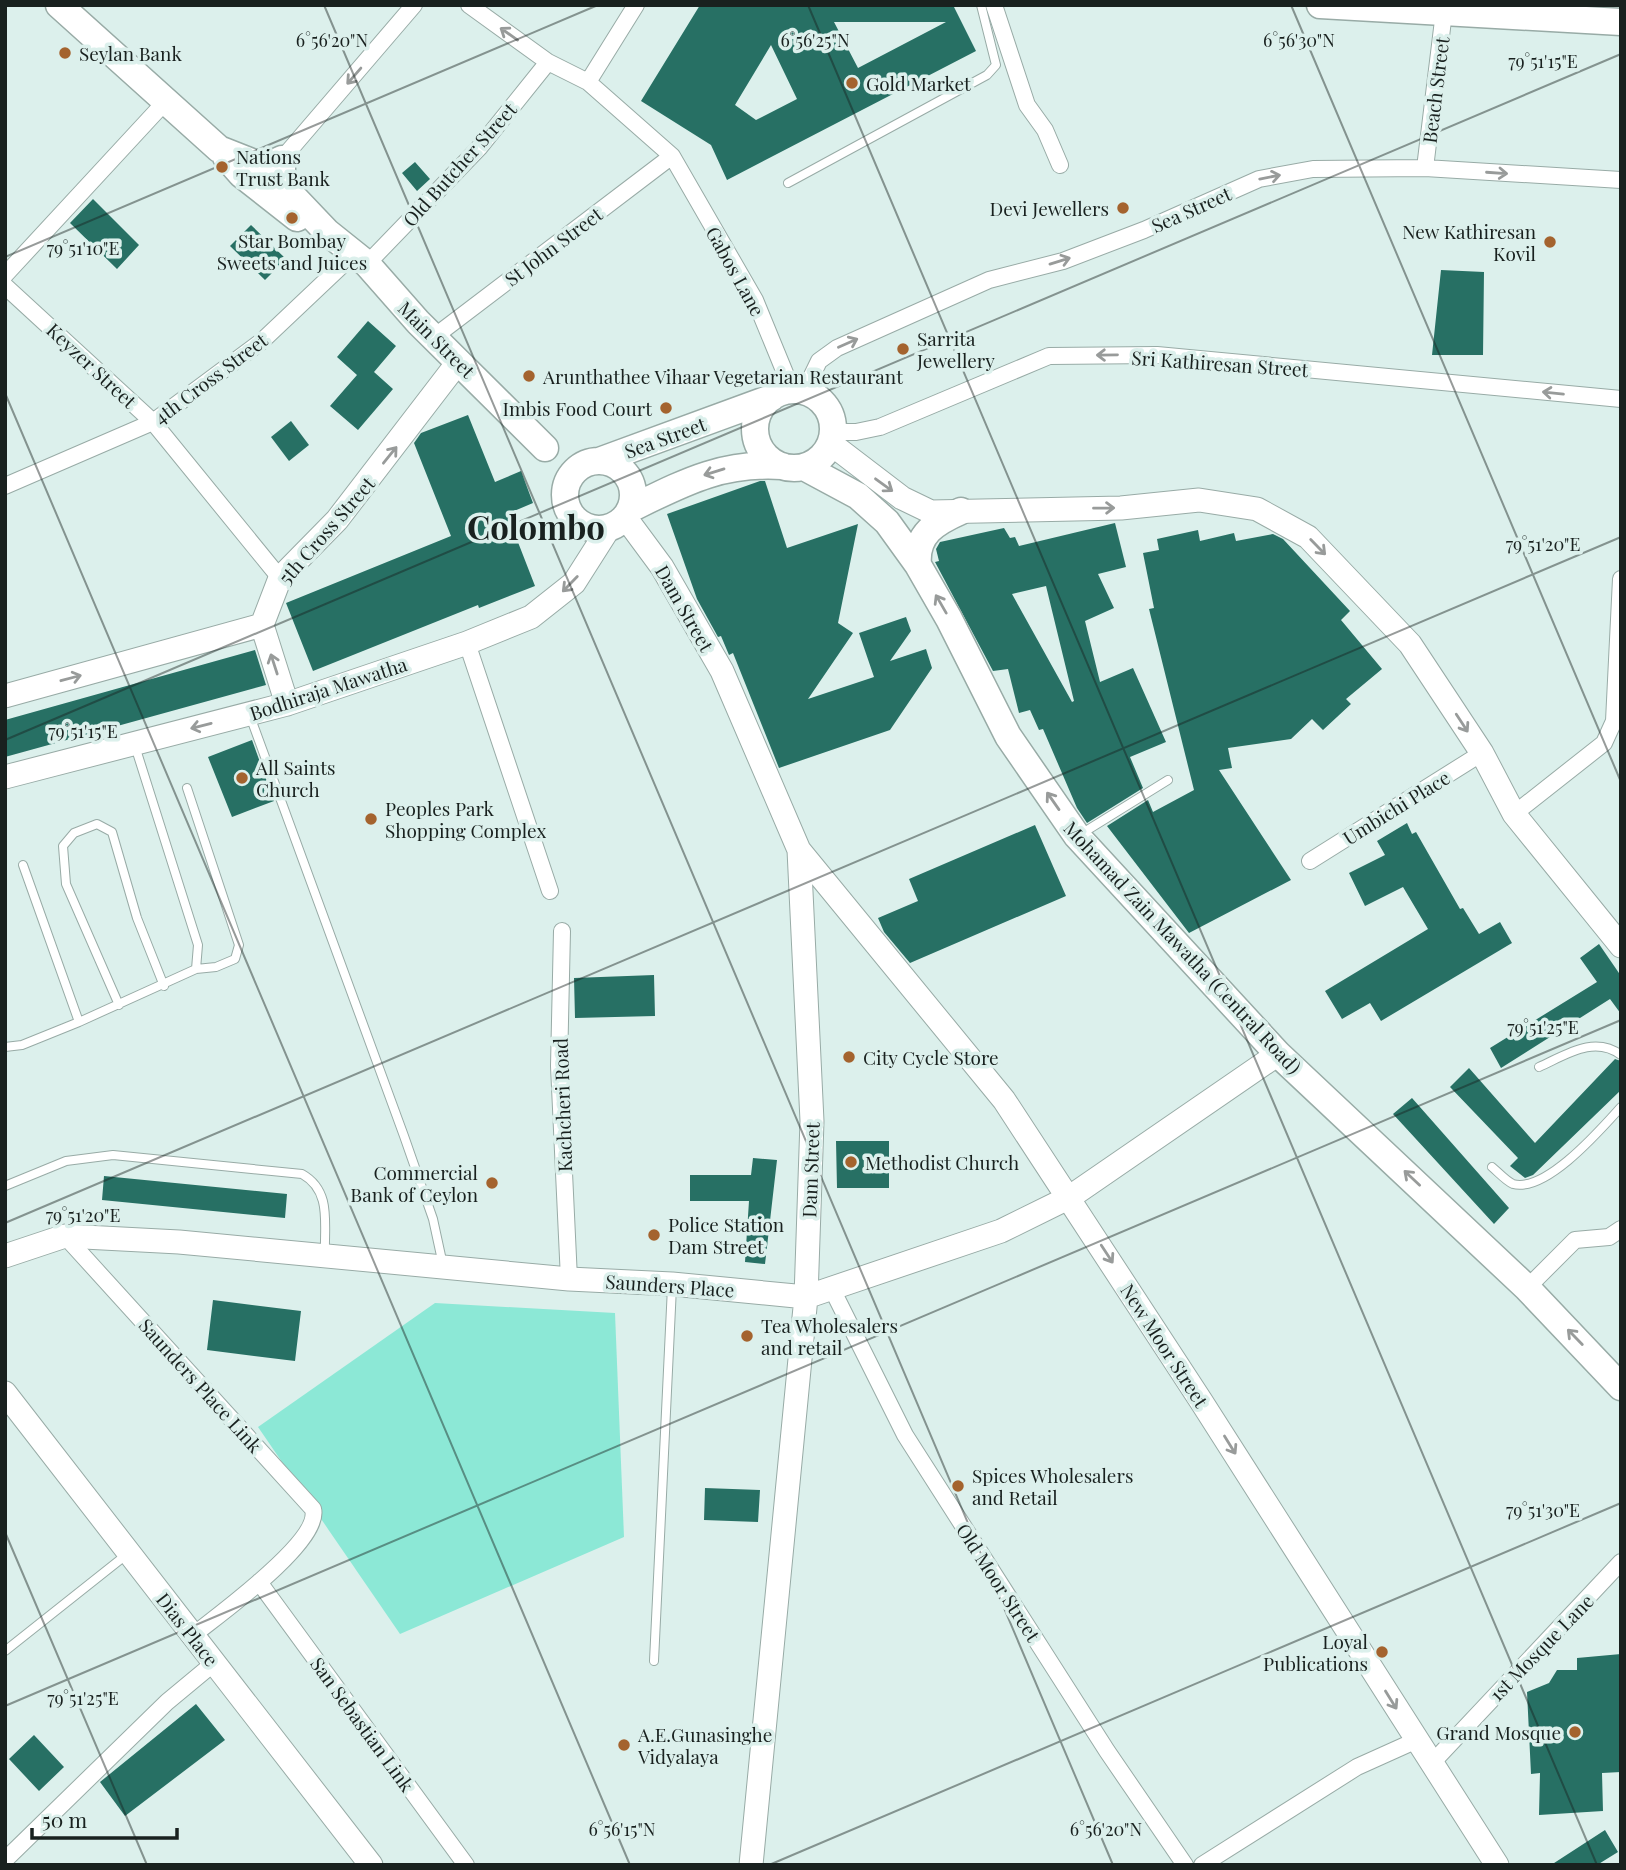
<svg xmlns="http://www.w3.org/2000/svg" width="1626" height="1870" font-family="'Playfair Display',serif">
	<style>
		.park { fill: #8ce8d6 }
		.building { fill: #277064; fill-rule: evenodd }
		.lines { fill: none; stroke-linecap: round; stroke-linejoin: round }
		.lane-casing { stroke: #98aba6; stroke-width: 10 }
		.street-casing { stroke: #98aba6; stroke-width: 18 }
		.secondary-casing { stroke: #98aba6; stroke-width: 25 }
		.primary-casing { stroke: #98aba6; stroke-width: 29 }
		.lane { stroke: #fff; stroke-width: 8 }
		.street { stroke: #fff; stroke-width: 16 }
		.secondary { stroke: #fff; stroke-width: 23 }
		.primary { stroke: #fff; stroke-width: 26 }
		.oneway { stroke: #989b9a }
		.ticks { fill: none; stroke: #19211f; stroke-width: 2; stroke-opacity: 0.45 }
		.poi-dot { fill: #a4632e; stroke: #dcf0ec; stroke-width: 2.5 }
		.labels { text-anchor: middle; dominant-baseline: central; stroke-width: 7; stroke-linejoin: round; paint-order: stroke }
		.poi-label { font-size: 19px; fill: #19211f; stroke: #dcf0ec; text-anchor: start }
		.street-label { font-size: 19px; fill: #19211f; stroke: #dcf0ec }
		.town-label { font-size: 33px; font-weight: bold; fill: #19211f; stroke: #dcf0ec }
		.ticks-label { font-size: 18px; text-anchor: middle; fill: #19211f; stroke: #dcf0ec; stroke-width: 7; stroke-linejoin: round; paint-order: stroke }
	</style>
	<rect width="100%" height="100%" fill="#dcf0ec"/>
	<path class="park" d="M435 1303 615 1313 624 1537 400 1634 258 1427Z"/>
	<path class="building" d="M700 5H953L976 51 727 180 711 145 641 101ZM834 22H946L858 68ZM771 45 797 99 756 120 735 105Z
		M415 162 430 179 417 191 402 173Z
		M93 199 139 245 117 269 70 223Z
		M251 225 286 259 265 280 230 246Z
		M1441 270 1484 272 1483 355H1432Z
		M368 321 396 346 374 372 393 389 358 430 330 406 357 375 337 357Z
		M468 415 495 482 521 471 533 503 507 514 535 586 479 608 478 605 313 671 286 603 451 536 414 443 421 433Z
		M291 421 309 445 289 461 271 437Z
		M760 481H765L787 548 858 524 838 623 853 633 808 699 874 677 859 633 906 617 911 631 890 661 926 649 932 668 890 730 779 768 733 653 729 655 721 636 718 637 697 599 667 514Z
		M1115 523 1126 567 1098 574 1114 608 1085 621 1100 682 1133 668 1166 742 1130 757 1143 788 1087 823 1077 808 1043 729 1039 730 1030 710 1019 713 1008 669 993 671 935 562 939 561 936 549 940 542 1004 528 1010 538 1015 537 1019 546ZM1046 586 1074 701 1072 702 1012 594Z
		M1198 530 1200 541 1234 533 1236 541 1273 534 1283 539 1350 611 1341 620 1382 669 1346 699 1351 704 1323 730 1312 719 1291 739 1228 748 1232 768 1219 770 1291 880 1189 933 1107 826 1148 800 1153 812 1194 790 1149 609 1154 608 1143 553 1159 550 1157 539Z
		M255 650 266 685 5 757V720Z
		M252 740 274 801 232 817 208 757Z
		M1407 823 1412 834 1416 832 1460 909 1463 908 1479 934 1500 922 1512 943 1381 1021 1370 1003 1342 1019 1325 991 1428 929 1403 887 1365 906 1349 873 1385 855 1377 841Z
		M1035 825 1066 896 910 963 884 932 878 918 918 901 909 879Z
		M1599 944 1621 976V1014L1610 999 1501 1068 1490 1048 1597 982 1580 958Z
		M654 975 655 1016 575 1018 574 978Z
		M1615 1059 1621 1061V1090L1533 1175 1525 1178 1510 1166 1518 1158 1450 1087 1469 1068 1535 1143Z
		M1412 1098 1509 1208 1494 1224 1393 1114Z
		M836 1141H889V1188H837Z
		M753 1158 777 1160 765 1264 745 1262 749 1201H690V1175H751Z
		M104 1176 287 1194 285 1218 102 1200Z
		M213 1300 301 1311 295 1361 207 1350Z
		M705 1488 760 1490 758 1522 704 1520Z
		M1621 1654V1772L1602 1773 1603 1811 1539 1815 1540 1773 1531 1774 1527 1692 1549 1683 1557 1670H1577V1658Z
		M196 1704 225 1740 125 1816 100 1782Z
		M34 1735 64 1767 39 1791 9 1759Z
		M1605 1830 1618 1852 1597 1865H1551Z"/>
	<g class="lines">
		<defs>
			<path id="lane" d="M788 183 987 75 996 65 981 5
				M250 716 404 1136 433 1219 443 1265
				M187 788 239 945 235 959 216 967 196 969
				M1081 834 1168 780
				M23 865 79 1022
				M119 1005 66 884 63 846 74 833 97 824 112 832 137 918 164 986
				M5 1047 22 1045 79 1022 196 969 198 945 135 746
				M1539 1067C1566 1055 1594 1035 1621 1055
				M1492 1167C1498 1172 1506 1181 1513 1184 1546 1193 1601 1129 1621 1107
				M5 1186 66 1161 113 1155 302 1174C332 1191 324 1223 325 1254
				M5 1651 126 1555
				M654 1661 672 1287"/>
			<path id="street" d="M469 5 548 62 588 82 672 156 755 300 792 390
				M994 5 1027 105 1045 130 1060 165
				M588 82 636 5
				M282 159 414 5
				M1425 168 1444 12
				M367 264 479 148 548 62
				M5 275 165 102
				M5 286 153 422 280 578
				M434 337 672 156
				M804 392 819 361 837 348 989 280 1063 261 1144 230 1259 179 1313 169 1425 168 1621 180
				M833 432H856L880 427 1049 356 1157 355 1621 399
				M5 486 153 422 262 341 354 254
				M467 643 550 891
				M1514 814 1604 743 1614 721 1621 579
				M1310 861 1482 753
				M562 931 559 1066 569 1279
				M65 1236 313 1509C322 1541 217 1616 192 1636
				M1527 1288 1575 1240 1609 1237 1621 1229
				M832 1289 905 1435 1107 1751 1185 1865
				M259 1582 466 1865
				M1432 1763 1621 1562
				M5 1860 167 1702 214 1663
				M1202 1865 1357 1767 1417 1740"/>
			<path id="secondary" d="M830 443 902 498 931 512 1121 508 1199 500 1257 509 1308 537 1410 644 1482 753 1514 814 1621 946
				M625 517 662 567 722 671 799 850 812 1121 806 1297 751 1865
				M262 625 280 578 337 520 459 361
				M262 625 287 704
				M5 696 262 625
				M5 777 287 704 467 643 531 617 574 583 609 528
				M799 850 1004 1100 1201 1401 1497 1865
				M5 1256 65 1236 179 1242 569 1279 672 1284 806 1297 1001 1231 1070 1197 1278 1054
				M5 1393 371 1865"/>
			<path id="primary" d="M59 5 219 149 257 164 267 166 282 159V182L287 190 327 232 367 264 418 322 545 448
				M1320 5 1621 22
				M226 157 241 174 297 218
				M755 429a39 39 0 1 1 78 0a39 39 0 1 1-78 0Z
				M599 461 771 398
				M565 495a34 34 0 1 1 68 0a34 34 0 1 1-68 0Z
				M804 467 858 496 887 522 918 565 949 619 1008 736 1077 836 1278 1054 1527 1288 1621 1387
				M630 509C683 483 721 462 782 466
				M918 565C915 534 936 522 961 511"/>
		</defs>
		<use href="#lane" class="lane-casing"/>
		<use href="#street" class="street-casing"/>
		<use href="#secondary" class="secondary-casing"/>
		<use href="#primary" class="primary-casing"/>
		<use href="#lane" class="lane"/>
		<use href="#street" class="street"/>
		<use href="#secondary" class="secondary"/>
		<use href="#primary" class="primary"/>
	</g>
	<defs><path id="oneway-shaft" d="M-6 0H5M1.5-3L5.5 0L1.5 3" fill="none" stroke-width="1.6" stroke-linecap="round" stroke-linejoin="round" transform="scale(1.75)"/></defs>
	<g class="oneway">
		<use href="#oneway-shaft" transform="translate(509 34) rotate(-145)"/>
		<use href="#oneway-shaft" transform="translate(354 76) rotate(131)"/>
		<use href="#oneway-shaft" transform="translate(1497 173) rotate(4)"/>
		<use href="#oneway-shaft" transform="translate(1270 177) rotate(-11)"/>
		<use href="#oneway-shaft" transform="translate(1060 261) rotate(-17)"/>
		<use href="#oneway-shaft" transform="translate(848 343) rotate(-24)"/>
		<use href="#oneway-shaft" transform="translate(1107 355) rotate(179)"/>
		<use href="#oneway-shaft" transform="translate(1553 393) rotate(-174)"/>
		<use href="#oneway-shaft" transform="translate(390 455) rotate(-51)"/>
		<use href="#oneway-shaft" transform="translate(714 472) rotate(163)"/>
		<use href="#oneway-shaft" transform="translate(884 485) rotate(36)"/>
		<use href="#oneway-shaft" transform="translate(1104 508) rotate(-1)"/>
		<use href="#oneway-shaft" transform="translate(1318 547) rotate(46)"/>
		<use href="#oneway-shaft" transform="translate(570 584) rotate(134)"/>
		<use href="#oneway-shaft" transform="translate(941 604) rotate(-120)"/>
		<use href="#oneway-shaft" transform="translate(274 664) rotate(-108)"/>
		<use href="#oneway-shaft" transform="translate(71 678) rotate(-15)"/>
		<use href="#oneway-shaft" transform="translate(1462 723) rotate(57)"/>
		<use href="#oneway-shaft" transform="translate(201 726) rotate(166)"/>
		<use href="#oneway-shaft" transform="translate(1053 801) rotate(-125)"/>
		<use href="#oneway-shaft" transform="translate(1412 1178) rotate(-137)"/>
		<use href="#oneway-shaft" transform="translate(1107 1254) rotate(57)"/>
		<use href="#oneway-shaft" transform="translate(1575 1337) rotate(-134)"/>
		<use href="#oneway-shaft" transform="translate(1230 1445) rotate(58)"/>
		<use href="#oneway-shaft" transform="translate(1391 1700) rotate(58)"/>
	</g>
	<path class="ticks" d="M324 5 1113 1865M808 5 1597 1865M1291 5 1621 782M5 257 598 5M5 393 630 1865M5 740 1621 54M5 1223 1621 537M5 1532 147 1865M5 1706 1621 1020M769 1865 1621 1503"/>
	<g class="poi-dot">
		<circle cx="65" cy="53" r="7"/>
		<circle cx="852" cy="83" r="7"/>
		<circle cx="222" cy="167" r="7"/>
		<circle cx="1123" cy="208" r="7"/>
		<circle cx="292" cy="218" r="7"/>
		<circle cx="1550" cy="242" r="7"/>
		<circle cx="903" cy="349" r="7"/>
		<circle cx="529" cy="376" r="7"/>
		<circle cx="666" cy="408" r="7"/>
		<circle cx="242" cy="778" r="7"/>
		<circle cx="371" cy="819" r="7"/>
		<circle cx="849" cy="1057" r="7"/>
		<circle cx="851" cy="1162" r="7"/>
		<circle cx="492" cy="1183" r="7"/>
		<circle cx="654" cy="1235" r="7"/>
		<circle cx="747" cy="1336" r="7"/>
		<circle cx="958" cy="1486" r="7"/>
		<circle cx="1382" cy="1652" r="7"/>
		<circle cx="1575" cy="1732" r="7"/>
		<circle cx="624" cy="1745" r="7"/>
	</g>
	<g class="labels">
		<g class="poi-label">
			<text x="79" y="53">Seylan Bank</text>
			<text x="866" y="83">Gold Market</text>
			<text x="236" y="156">Nations<tspan x="236" dy="22">Trust Bank</tspan></text>
			<text x="1109" y="208" text-anchor="end">Devi Jewellers</text>
			<text x="1536" y="231" text-anchor="end">New Kathiresan<tspan x="1536" dy="22">Kovil</tspan></text>
			<text x="292" y="240" text-anchor="middle">Star Bombay<tspan x="292" dy="22">Sweets and Juices</tspan></text>
			<text x="917" y="338">Sarrita<tspan x="917" dy="22">Jewellery</tspan></text>
			<text x="543" y="376">Arunthathee Vihaar Vegetarian Restaurant</text>
			<text x="652" y="408" text-anchor="end">Imbis Food Court</text>
			<text x="256" y="767">All Saints<tspan x="256" dy="22">Church</tspan></text>
			<text x="385" y="808">Peoples Park<tspan x="385" dy="22">Shopping Complex</tspan></text>
			<text x="863" y="1057">City Cycle Store</text>
			<text x="865" y="1162">Methodist Church</text>
			<text x="478" y="1172" text-anchor="end">Commercial<tspan x="478" dy="22">Bank of Ceylon</tspan></text>
			<text x="668" y="1224">Police Station<tspan x="668" dy="22">Dam Street</tspan></text>
			<text x="761" y="1325">Tea Wholesalers<tspan x="761" dy="22">and retail</tspan></text>
			<text x="972" y="1475">Spices Wholesalers<tspan x="972" dy="22">and Retail</tspan></text>
			<text x="1368" y="1641" text-anchor="end">Loyal<tspan x="1368" dy="22">Publications</tspan></text>
			<text x="1561" y="1732" text-anchor="end">Grand Mosque</text>
			<text x="638" y="1734">A.E.Gunasinghe<tspan x="638" dy="22">Vidyalaya</tspan></text>
		</g>
		<g class="street-label">
			<text transform="translate(1435 90) rotate(-83)">Beach Street</text>
			<text transform="translate(459 164) rotate(-48)">Old Butcher Street</text>
			<text transform="translate(1191 209) rotate(-24)">Sea Street</text>
			<text transform="translate(553 246) rotate(-37)">St John Street</text>
			<text transform="translate(736 271) rotate(61)">Gabos Lane</text>
			<text transform="translate(437 339) rotate(45)">Main Street</text>
			<text transform="translate(1220 363) rotate(4)">Sri Kathiresan Street</text>
			<text transform="translate(92 365) rotate(43)">Keyzer Street</text>
			<text transform="translate(210 378) rotate(-37)">4th Cross Street</text>
			<text transform="translate(665 437) rotate(-20)">Sea Street</text>
			<text transform="translate(326 530) rotate(-49)">5th Cross Street</text>
			<text transform="translate(685 608) rotate(60)">Dam Street</text>
			<text transform="translate(328 688) rotate(-18)">Bodhiraja Mawatha</text>
			<text transform="translate(1396 807) rotate(-32)">Umbichi Place</text>
			<text transform="translate(1183 947) rotate(47)">Mohamad Zain Mawatha (Central Road)</text>
			<text transform="translate(562 1105) rotate(-92)">Kachcheri Road</text>
			<text transform="translate(810 1170) rotate(-88)">Dam Street</text>
			<text transform="translate(670 1285) rotate(4)">Saunders Place</text>
			<text transform="translate(1165 1345) rotate(57)">New Moor Street</text>
			<text transform="translate(201 1385) rotate(48)">Saunders Place Link</text>
			<text transform="translate(999 1582) rotate(57)">Old Moor Street</text>
			<text transform="translate(188 1629) rotate(52)">Dias Place</text>
			<text transform="translate(1541 1647) rotate(-46)">1st Mosque Lane</text>
			<text transform="translate(363 1724) rotate(54)">San Sebastian Link</text>
		</g>
		<g class="town-label">
			<text x="536" y="526">Colombo</text>
		</g>
	</g>
	<g class="ticks-label">
		<text x="332" y="47">6°56'20"N</text>
		<text x="815" y="47">6°56'25"N</text>
		<text x="1299" y="47">6°56'30"N</text>
		<text x="1543" y="68">79°51'15"E</text>
		<text x="83" y="255">79°51'10"E</text>
		<text x="1543" y="551">79°51'20"E</text>
		<text x="83" y="738">79°51'15"E</text>
		<text x="1543" y="1034">79°51'25"E</text>
		<text x="83" y="1222">79°51'20"E</text>
		<text x="1543" y="1517">79°51'30"E</text>
		<text x="83" y="1705">79°51'25"E</text>
		<text x="622" y="1836">6°56'15"N</text>
		<text x="1106" y="1836">6°56'20"N</text>
	</g>
	<rect width="1626" height="1870" fill="none" stroke="#19211f" stroke-width="14"/>
	<path d="M32 1828v10h145v-10" fill="none" stroke="#19211f" stroke-width="3.5"/>
	<text x="42" y="1828" font-size="21" fill="#19211f" stroke="#dcf0ec" stroke-width="5" paint-order="stroke">50 m</text>
</svg>
